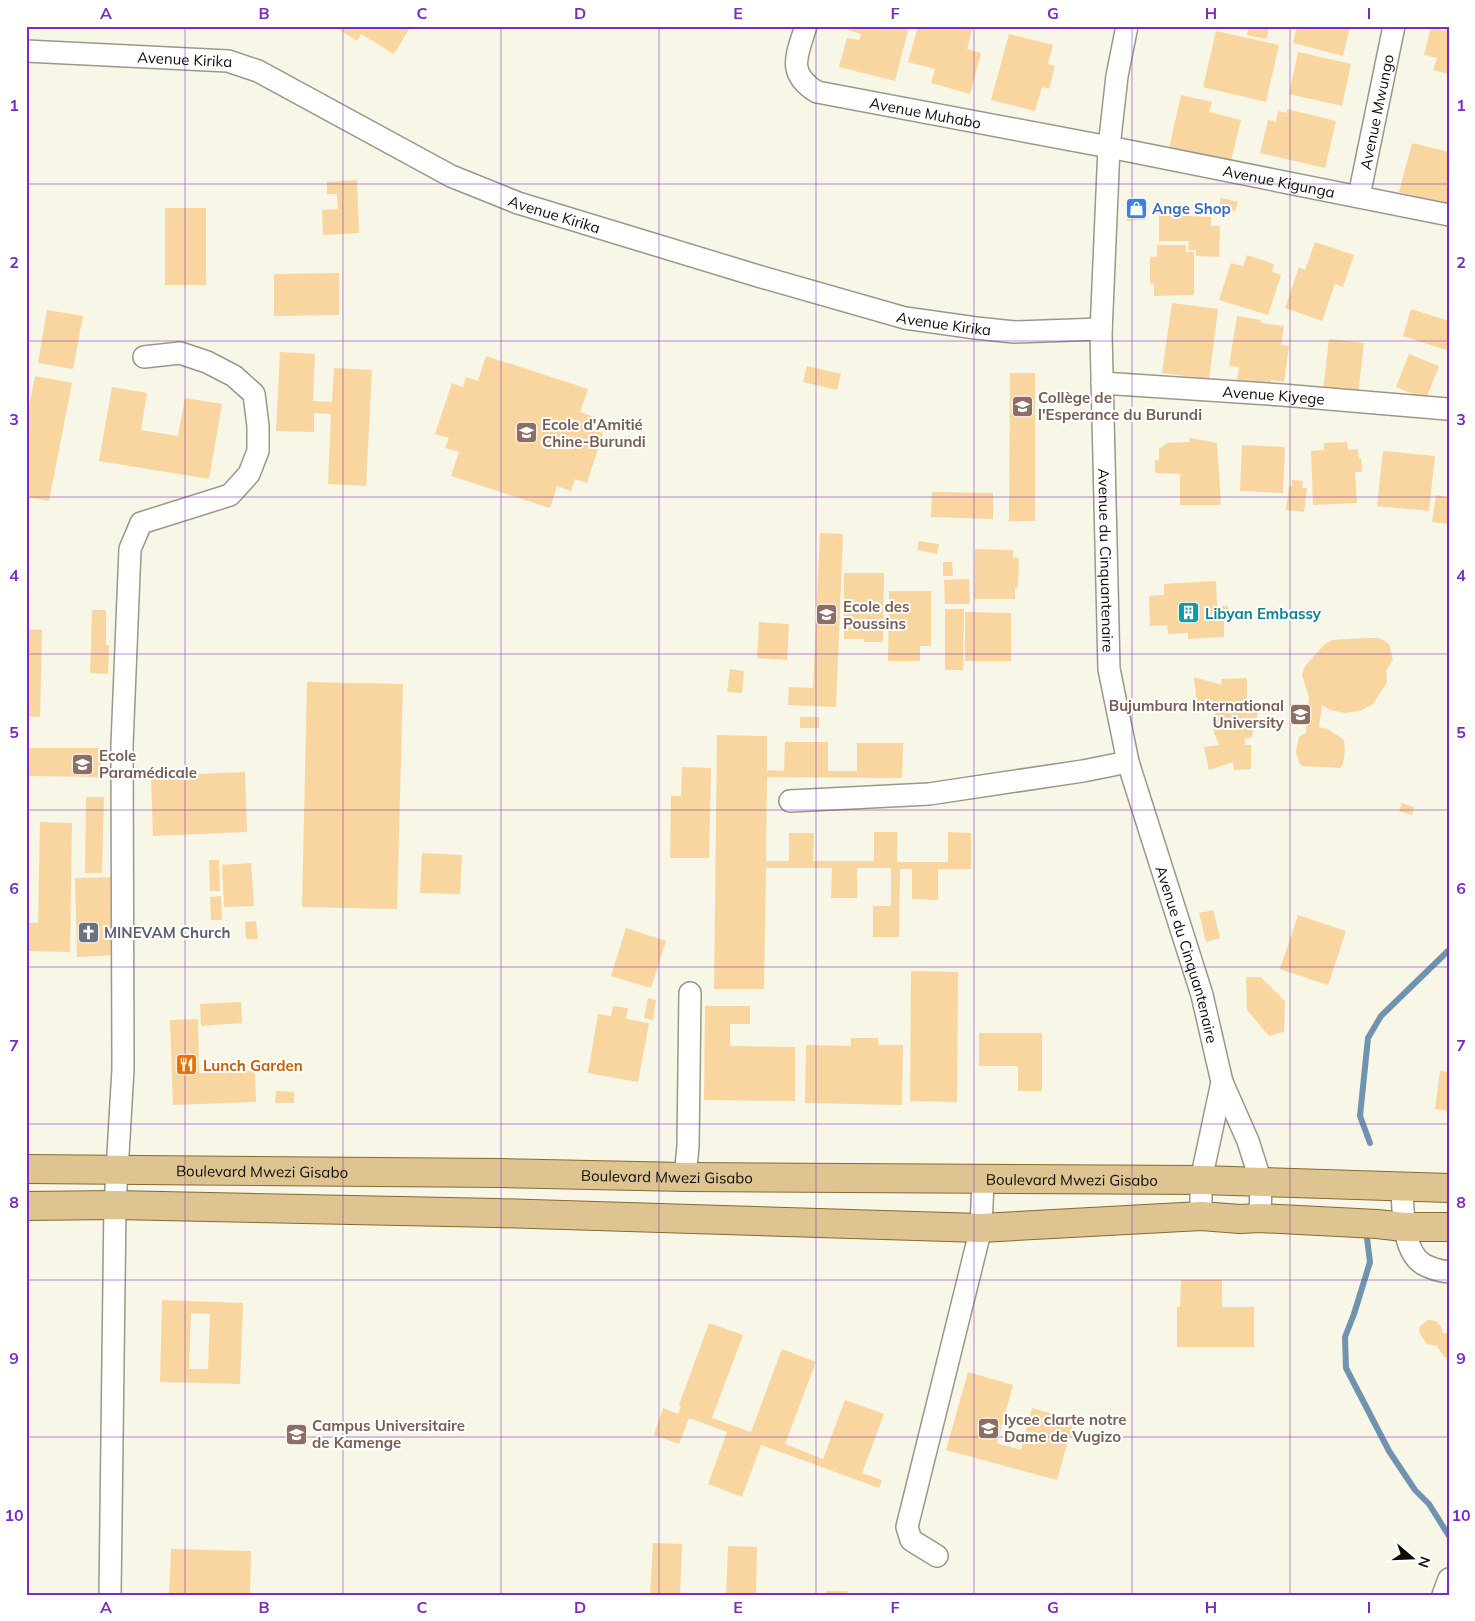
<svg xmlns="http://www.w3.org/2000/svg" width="1475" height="1621" font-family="Mulish,sans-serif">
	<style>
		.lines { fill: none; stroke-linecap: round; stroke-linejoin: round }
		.stream { stroke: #7094b0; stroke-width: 6 }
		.building { fill: #f9d69f; fill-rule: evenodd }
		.minor-casing { stroke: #9a988a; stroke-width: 24 }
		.major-casing { stroke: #876a31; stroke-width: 30 }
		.minor { stroke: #fff; stroke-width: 21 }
		.major { stroke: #dec491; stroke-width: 28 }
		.grid { fill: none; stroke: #7b2cbf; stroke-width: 1; stroke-opacity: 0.55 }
		.labels { text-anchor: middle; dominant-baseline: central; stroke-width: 4; stroke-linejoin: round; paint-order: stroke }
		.street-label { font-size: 15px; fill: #0d0c07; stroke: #fff }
		.shop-label { font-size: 15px; font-weight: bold; fill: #366cbe; stroke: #fff; text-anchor: start }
		.education-label { font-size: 15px; font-weight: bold; fill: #785e54; stroke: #fff; text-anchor: start }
		.culture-label { font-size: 15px; font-weight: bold; fill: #0d838f; stroke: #fff; text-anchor: start }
		.worship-label { font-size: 15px; font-weight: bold; fill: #5b616d; stroke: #fff; text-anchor: start }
		.food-label { font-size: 15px; font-weight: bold; fill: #c56008; stroke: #fff; text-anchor: start }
		.neatline { fill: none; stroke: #7b2cbf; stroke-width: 2 }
		.grid-label { font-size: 16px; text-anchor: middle; font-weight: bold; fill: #7b2cbf }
	</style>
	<rect width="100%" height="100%" fill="#f8f6e6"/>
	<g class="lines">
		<path class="stream" d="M1370 1143 1360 1116 1368 1038 1381 1016 1449 950
			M1366 1230 1370 1262 1354 1314 1345 1337 1346 1368 1389 1451 1415 1490 1429 1504 1449 1536"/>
	</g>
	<path class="building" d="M334 26H411L394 54 361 34 357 41Z
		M849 26H909L895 81 839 67 847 38 859 40 861 34 848 30Z
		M918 26H973L967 49 981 53 970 94 931 83 935 69 908 62Z
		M1233 26H1269L1267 39 1247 35 1248 30Z
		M1297 26H1350L1343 56 1293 43Z
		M1446 26H1449V74L1433 70 1437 58 1424 55 1431 27 1445 31Z
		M1216 31 1279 45 1266 102 1203 87Z
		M1009 34 1053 45 1048 64 1055 66 1049 89 1042 87 1035 111 991 100Z
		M1298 52 1351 64 1342 106 1289 94Z
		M1181 95 1212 102 1209 112 1241 120 1231 161 1210 156 1209 162 1168 153Z
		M1287 109 1336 121 1325 168 1260 153 1268 120 1276 122 1278 111 1287 113Z
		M1412 143 1449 152V205L1399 192Z
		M357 180 359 233 323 235 322 210 338 209 337 194H327V182Z
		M1221 198 1238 202 1235 211 1219 207Z
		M1144 199 1145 220 1127 221 1126 200Z
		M165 208H206V285H165Z
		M1159 215 1211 217V226H1220L1219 257 1196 256V250H1188L1189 241H1159Z
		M1315 242 1354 255 1343 287 1335 284 1322 321 1285 308 1299 267 1305 270Z
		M1157 245H1186V252H1194V295L1154 296V284H1150V257H1157Z
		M1247 255 1274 264 1272 272 1281 275 1268 315 1219 300 1231 263 1243 266Z
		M339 273V315L274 316V274Z
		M1172 303 1218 309 1209 379 1162 373Z
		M1411 309 1449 321V342L1446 350 1403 336Z
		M47 310 83 316 73 369 38 363Z
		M1237 316 1261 320V323L1284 326 1281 345 1289 346 1284 382 1271 380 1270 390 1236 385 1239 367 1229 366Z
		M1329 339 1364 343 1358 395 1323 391Z
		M280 352 315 354 313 401 332 402 334 368 372 370 366 486 328 484 331 414 314 413V432L276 431Z
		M1409 354 1439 366 1426 399 1396 387Z
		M486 356 588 389 580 412 592 416 588 428 603 433 587 483 575 479 571 491 557 486 550 508 451 476 459 452 445 448 449 438 435 434 452 383 463 387 466 377 478 381Z
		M807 366 841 374 837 390 803 382Z
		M1010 373H1035V521H1009Z
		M35 376 72 383 49 501 26 497V423Z
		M112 387 147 393 141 430 178 436 185 398 222 404 209 479 99 461Z
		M1190 438 1217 443 1221 505H1180V474L1155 473V460L1159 461V449L1167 443 1189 442Z
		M1347 442 1348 450 1358 449 1359 458H1361L1362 472H1355L1357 503 1313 505 1311 451 1324 450V443Z
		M1242 445 1285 447 1283 493 1240 491Z
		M1383 451 1435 456 1429 511 1377 506Z
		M1292 480 1303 481 1302 488H1307L1304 512 1286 510 1289 486H1292Z
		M932 492 993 493V519L931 517Z
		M1436 495 1449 498V524L1432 522Z
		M820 533 843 534 836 707 788 705 789 687 813 688Z
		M919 541 939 544 937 554 917 550Z
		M975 549 1013 550V558H1019L1018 588H1015V599H974Z
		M943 562H952L953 576H943Z
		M844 573H884L883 642H864V639H844Z
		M969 579 970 604H945L944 580Z
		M1216 581 1217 606H1228L1229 620H1224V637L1188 639V633L1168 634 1167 625 1150 626 1149 596 1164 595V584Z
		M889 591H931V646H920V661H888Z
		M945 609H964L963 670H945Z
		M92 610H106V645H109L108 674 90 673Z
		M965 612 1011 613V661H965Z
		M759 622 789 624 787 660 757 658Z
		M26 629 42 630 40 717 26 716Z
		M1364 638H1379L1389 644 1393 660 1386 670 1387 682 1373 704 1360 711 1345 713 1330 710 1322 705 1319 727 1328 729 1344 740 1345 750 1343 764 1340 768 1302 766 1299 763 1296 752 1299 737 1306 733 1309 697 1302 675 1305 666 1324 645 1332 640Z
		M730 669 744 671 742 693 727 692Z
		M1194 677 1222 685 1221 679 1247 678V703H1243L1244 710H1259L1251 738H1245V745H1251V769L1234 770 1233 762 1209 770 1204 747 1219 745 1214 733 1212 720 1221 702 1197 704Z
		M307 682 403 684 397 909 302 907Z
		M800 717H819V728H800Z
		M717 735 767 736V770L784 771 785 742H828V771H857V743H903L902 778 767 777 766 861H789V833H814L813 861H874V832H897V862H948V832L971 833V869H938V900L912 899V869H900L899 937H873V906H891V868H857V898H831L832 868H766L764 989H714Z
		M26 748H101V777L26 776Z
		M682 767 711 768 709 858H670L671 796H681Z
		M245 772 247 832 153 836 151 776Z
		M86 797H104L102 873H85Z
		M1402 803 1414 807 1412 815 1399 811Z
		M40 822 72 823 70 952 26 951V923H38Z
		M422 853 462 855 460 894 420 893Z
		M209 860H219L220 891H210Z
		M251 863 254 906 224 907 222 865Z
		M113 877 115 955 77 957 75 878Z
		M221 896 222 920H211L210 897Z
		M1213 910 1220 938 1206 942 1199 913Z
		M1298 915 1346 931 1328 985 1280 969Z
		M256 921 258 939H246L245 922Z
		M626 928 666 941 651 988 611 976Z
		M911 971 958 972 957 1102 910 1101Z
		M1246 977H1261L1285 1001 1284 1032 1269 1036 1247 1010Z
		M648 998 656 1000 653 1020 644 1018Z
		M241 1002 242 1023 201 1026 200 1004Z
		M613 1006 628 1008 626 1019 649 1023 638 1082 588 1073 598 1014 611 1016Z
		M705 1006H750V1024H730V1046L795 1047V1101L704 1100Z
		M198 1019 199 1073 255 1071 256 1102 173 1105 170 1020Z
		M979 1033H1042V1091H1018V1066H979Z
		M851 1038H878V1045H903L902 1105 805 1103 806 1045 851 1046Z
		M1440 1071 1449 1072V1111L1435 1109Z
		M276 1091 294 1092V1103H275Z
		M1181 1280H1222V1307H1254V1347H1177V1307H1180Z
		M162 1300 243 1303 240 1384 160 1382ZM191 1313 210 1314 208 1369H189Z
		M1428 1320 1436 1321 1441 1326 1443 1333H1449V1357H1444L1437 1346 1427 1344 1420 1334 1419 1331 1420 1326Z
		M709 1323 743 1335 712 1418 751 1432 782 1349 816 1362 785 1444 823 1459 845 1400 884 1414 862 1473 882 1480 879 1488 761 1445 742 1497 708 1484 727 1432 689 1418 679 1444 654 1435 663 1408 678 1414 681 1406 679 1405Z
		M968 1372 1013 1385 997 1443 1021 1450 1032 1408 1074 1420 1057 1480 946 1450Z
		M653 1543 682 1544 680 1595H650Z
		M728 1546 757 1547 756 1595H726Z
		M171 1549 251 1551 250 1595H169Z
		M826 1591H847V1595H826Z"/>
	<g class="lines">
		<defs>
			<g id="minor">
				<path id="s1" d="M806 26C797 55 786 73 817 92L1109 147 1449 215"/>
				<path id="s2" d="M1127 26 1117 76 1109 147 1101 333 1109 669 1128 762 1202 995 1222 1082 1248 1141 1261 1182 1260 1218"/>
				<path id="s3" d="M26 51 228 61 258 71 451 176 518 203 758 276 905 318 976 328 1014 332 1101 329"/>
				<path id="s4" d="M1359 196 1394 26"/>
				<path id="s5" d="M1102 383 1282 395 1447 409"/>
				<path d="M790 801 929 794 1083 771 1128 762"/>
				<path d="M685 1177 688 1146 690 993"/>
				<path d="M1402 1187C1403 1209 1402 1251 1423 1264 1430 1268 1440 1271 1449 1272"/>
				<path d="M1201 1216V1180L1222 1082"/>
				<path d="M937 1556 911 1540 907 1527 981 1228 983 1180"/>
				<path d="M110 1595 115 1205 123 1069 122 745 130 549 141 523 230 495 249 474 258 451V426L254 394 234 376 207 362 180 353 144 357"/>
				<path d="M1443 1595 1449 1579"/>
			</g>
			<g id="major">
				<path id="s6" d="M26 1169 501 1173 685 1177 1201 1180 1449 1188"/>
				<path d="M26 1206 115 1205 497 1213 981 1228 1201 1216 1240 1219 1260 1218 1377 1224 1404 1227H1449"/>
			</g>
		</defs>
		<use href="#minor" class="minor-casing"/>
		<use href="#major" class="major-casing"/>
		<use href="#minor" class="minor"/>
		<use href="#major" class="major"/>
	</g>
	<path class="grid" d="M185 26V1595M343 26V1595M501 26V1595M659 26V1595M816 26V1595M974 26V1595M1132 26V1595M1290 26V1595M26 184H1449M26 341H1449M26 497H1449M26 654H1449M26 810H1449M26 967H1449M26 1124H1449M26 1280H1449M26 1437H1449"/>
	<defs>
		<symbol id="shop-square" viewBox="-11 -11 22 22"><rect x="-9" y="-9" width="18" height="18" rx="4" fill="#3f7fe0" stroke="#fff"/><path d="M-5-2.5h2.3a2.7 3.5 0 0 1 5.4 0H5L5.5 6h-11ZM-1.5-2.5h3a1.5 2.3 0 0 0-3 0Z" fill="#fff"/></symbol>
		<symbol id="school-square" viewBox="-11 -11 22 22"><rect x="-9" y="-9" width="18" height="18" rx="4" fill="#8d6e63" stroke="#fff"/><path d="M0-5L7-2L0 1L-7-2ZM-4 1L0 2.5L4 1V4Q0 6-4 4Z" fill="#fff"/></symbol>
		<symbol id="building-square" viewBox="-11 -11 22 22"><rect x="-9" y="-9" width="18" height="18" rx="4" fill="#0f9aa8" stroke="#fff"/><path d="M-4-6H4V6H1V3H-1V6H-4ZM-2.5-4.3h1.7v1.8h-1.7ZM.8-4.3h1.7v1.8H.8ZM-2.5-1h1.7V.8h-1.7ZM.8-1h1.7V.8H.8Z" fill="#fff"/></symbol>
		<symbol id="university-square" viewBox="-11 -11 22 22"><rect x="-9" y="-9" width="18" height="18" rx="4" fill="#8d6e63" stroke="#fff"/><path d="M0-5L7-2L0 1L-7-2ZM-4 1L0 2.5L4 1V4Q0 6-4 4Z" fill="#fff"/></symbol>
		<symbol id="church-square" viewBox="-11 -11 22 22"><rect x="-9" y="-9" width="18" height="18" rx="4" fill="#6b7280" stroke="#fff"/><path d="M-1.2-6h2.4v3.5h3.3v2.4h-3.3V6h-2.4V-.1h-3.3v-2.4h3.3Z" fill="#fff"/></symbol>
		<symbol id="restaurant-square" viewBox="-11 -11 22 22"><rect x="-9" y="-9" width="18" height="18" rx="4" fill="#e8710a" stroke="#fff"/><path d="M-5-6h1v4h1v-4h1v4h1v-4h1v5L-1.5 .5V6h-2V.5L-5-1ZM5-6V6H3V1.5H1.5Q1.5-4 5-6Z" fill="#fff"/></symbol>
	</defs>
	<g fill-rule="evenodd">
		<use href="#shop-square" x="1124" y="196" width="25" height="25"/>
		<use href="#school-square" x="1010" y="394" width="25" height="25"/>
		<use href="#school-square" x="514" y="420" width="25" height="25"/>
		<use href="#building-square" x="1176" y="600" width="25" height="25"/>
		<use href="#school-square" x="814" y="602" width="25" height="25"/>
		<use href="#university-square" x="1288" y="702" width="25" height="25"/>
		<use href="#university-square" x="70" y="752" width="25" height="25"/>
		<use href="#church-square" x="76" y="920" width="25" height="25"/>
		<use href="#restaurant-square" x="174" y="1052" width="25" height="25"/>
		<use href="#university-square" x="976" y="1416" width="25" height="25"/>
		<use href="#university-square" x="284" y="1422" width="25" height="25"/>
	</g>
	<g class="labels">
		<g class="street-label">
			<text stroke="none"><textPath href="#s3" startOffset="159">Avenue Kirika</textPath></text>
			<text stroke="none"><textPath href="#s4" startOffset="86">Avenue Mwungo</textPath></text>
			<text stroke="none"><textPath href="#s1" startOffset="186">Avenue Muhabo</textPath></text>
			<text stroke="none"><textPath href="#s1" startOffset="546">Avenue Kigunga</textPath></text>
			<text stroke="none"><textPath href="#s3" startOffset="564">Avenue Kirika</textPath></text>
			<text stroke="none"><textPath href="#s3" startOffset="969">Avenue Kirika</textPath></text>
			<text stroke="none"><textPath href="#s5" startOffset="172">Avenue Kiyege</textPath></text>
			<text stroke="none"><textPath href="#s2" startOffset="536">Avenue du Cinquantenaire</textPath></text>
			<text stroke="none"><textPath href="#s2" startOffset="941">Avenue du Cinquantenaire</textPath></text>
			<text stroke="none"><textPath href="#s6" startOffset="236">Boulevard Mwezi Gisabo</textPath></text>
			<text stroke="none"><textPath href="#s6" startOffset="641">Boulevard Mwezi Gisabo</textPath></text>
			<text stroke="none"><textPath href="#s6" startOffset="1046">Boulevard Mwezi Gisabo</textPath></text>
		</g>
		<g class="shop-label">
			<text x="1152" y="208">Ange Shop</text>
		</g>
		<g class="education-label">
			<text x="1038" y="397">Collège de<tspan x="1038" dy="17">l'Esperance du Burundi</tspan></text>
			<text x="542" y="424">Ecole d'Amitié<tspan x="542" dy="17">Chine-Burundi</tspan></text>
			<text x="843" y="606">Ecole des<tspan x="843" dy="17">Poussins</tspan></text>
			<text x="1284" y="705" text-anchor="end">Bujumbura International<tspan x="1284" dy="17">University</tspan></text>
			<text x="99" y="755">Ecole<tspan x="99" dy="17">Paramédicale</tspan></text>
			<text x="1004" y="1419">lycee clarte notre<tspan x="1004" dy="17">Dame de Vugizo</tspan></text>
			<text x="312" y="1425">Campus Universitaire<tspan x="312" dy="17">de Kamenge</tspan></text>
		</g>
		<g class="culture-label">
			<text x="1205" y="613">Libyan Embassy</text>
		</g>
		<g class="worship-label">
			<text x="104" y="932">MINEVAM Church</text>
		</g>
		<g class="food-label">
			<text x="203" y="1065">Lunch Garden</text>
		</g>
	</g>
	<rect width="1475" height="1621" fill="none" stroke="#ffffff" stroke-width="55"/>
	<g transform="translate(1412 1558) rotate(109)" stroke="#ffffff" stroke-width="4" paint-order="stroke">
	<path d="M0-4L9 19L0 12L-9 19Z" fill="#0d0c07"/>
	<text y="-8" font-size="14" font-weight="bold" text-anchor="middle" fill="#0d0c07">N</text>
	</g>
	<rect x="28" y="28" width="1420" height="1566" class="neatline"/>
	<g class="grid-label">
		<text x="106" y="19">A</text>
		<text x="264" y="19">B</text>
		<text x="422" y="19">C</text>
		<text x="580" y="19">D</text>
		<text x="738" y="19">E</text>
		<text x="895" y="19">F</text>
		<text x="1053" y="19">G</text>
		<text x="1211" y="19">H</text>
		<text x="1369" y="19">I</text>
		<text x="14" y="111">1</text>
		<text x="1461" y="111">1</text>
		<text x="14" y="268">2</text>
		<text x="1461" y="268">2</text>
		<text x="14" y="425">3</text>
		<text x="1461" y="425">3</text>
		<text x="14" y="581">4</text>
		<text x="1461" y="581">4</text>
		<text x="14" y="738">5</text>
		<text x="1461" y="738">5</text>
		<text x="14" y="894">6</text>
		<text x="1461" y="894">6</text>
		<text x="14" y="1051">7</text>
		<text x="1461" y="1051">7</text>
		<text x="14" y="1208">8</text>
		<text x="1461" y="1208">8</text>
		<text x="14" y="1364">9</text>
		<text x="1461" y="1364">9</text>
		<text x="14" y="1521">10</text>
		<text x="1461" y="1521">10</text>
		<text x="106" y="1613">A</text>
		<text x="264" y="1613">B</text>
		<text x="422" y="1613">C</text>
		<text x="580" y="1613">D</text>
		<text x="738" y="1613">E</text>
		<text x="895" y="1613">F</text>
		<text x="1053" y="1613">G</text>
		<text x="1211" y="1613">H</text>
		<text x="1369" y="1613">I</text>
	</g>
</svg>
